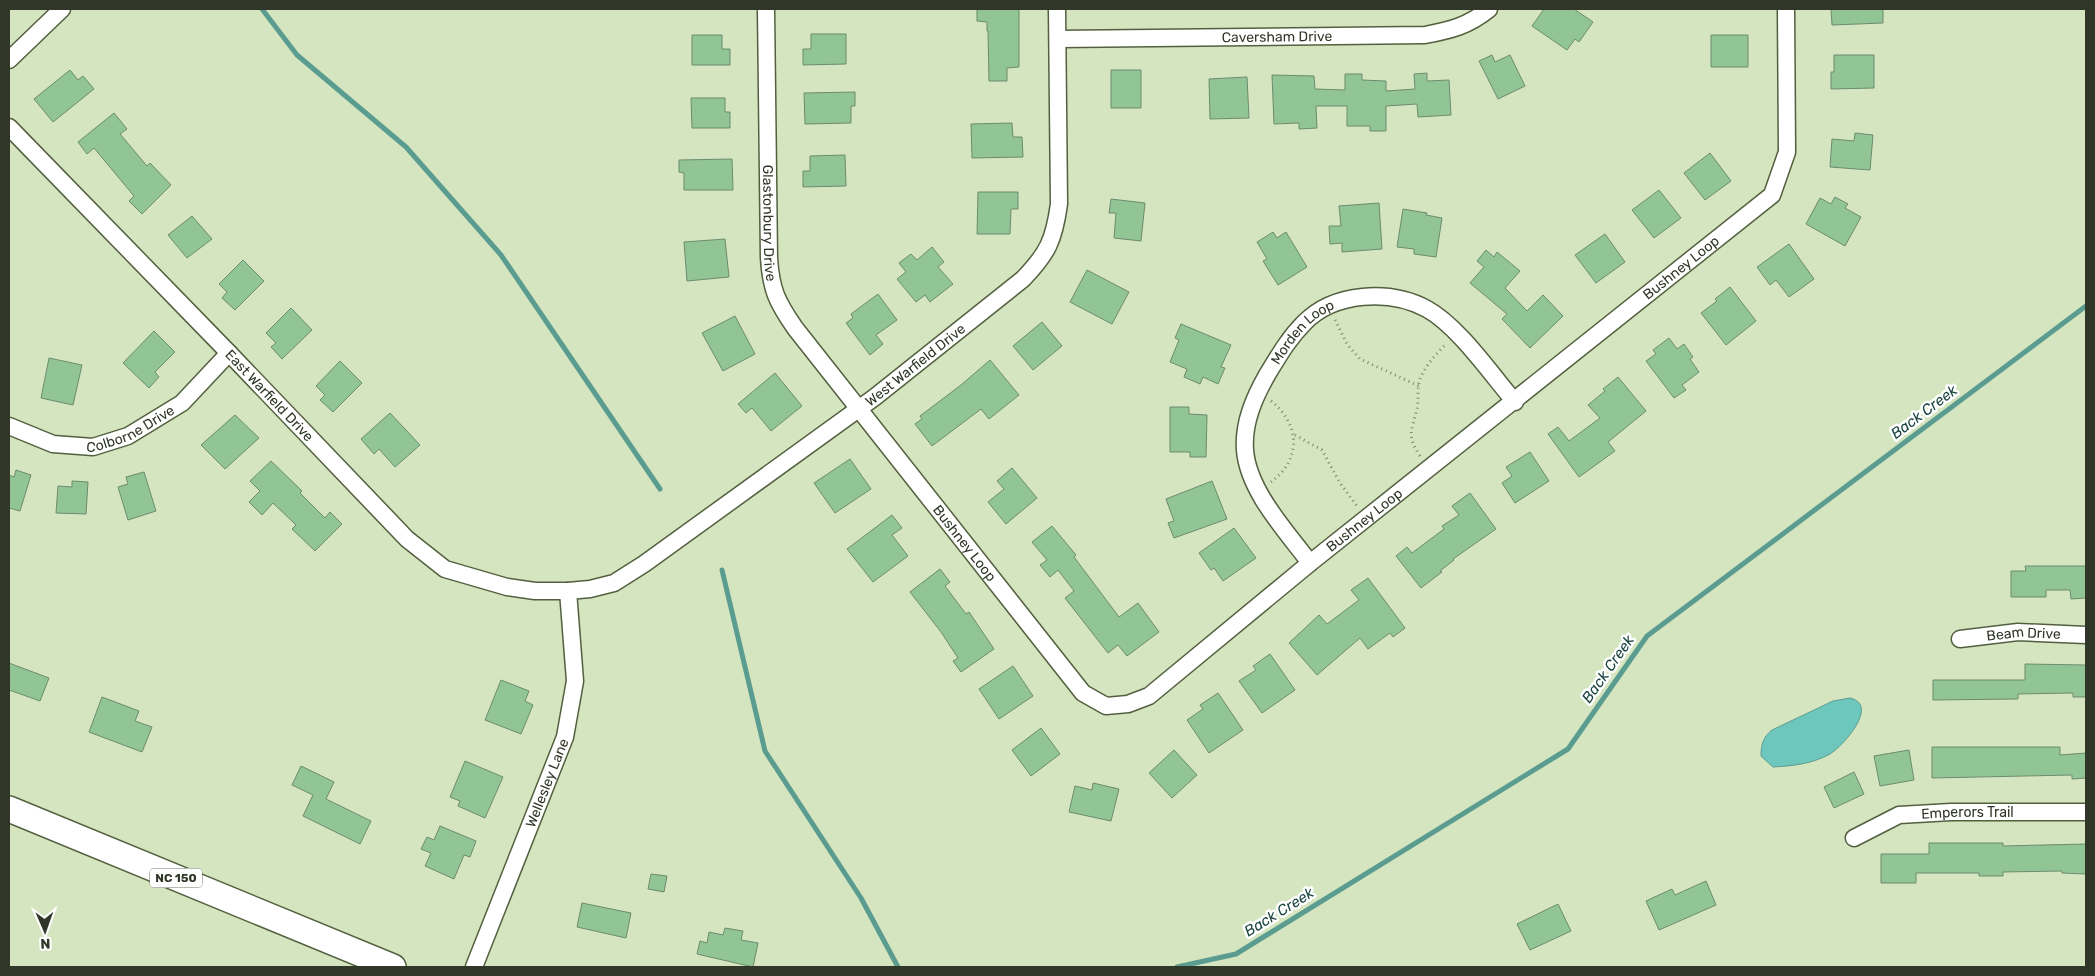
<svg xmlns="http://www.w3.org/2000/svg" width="2095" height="976" font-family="Rubik,sans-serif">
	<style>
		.water { fill: #6ec7bd; stroke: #5b9c90 }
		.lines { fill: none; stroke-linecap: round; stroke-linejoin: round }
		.stream { stroke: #5b9c90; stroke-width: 5 }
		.building { fill: #91c595; stroke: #6d8b6f }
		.street-casing { stroke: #53603f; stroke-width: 19 }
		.primary-casing { stroke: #53603f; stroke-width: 28 }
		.path { stroke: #7d886e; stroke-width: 3; stroke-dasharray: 1 4; stroke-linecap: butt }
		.street { stroke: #fff; stroke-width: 16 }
		.primary { stroke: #fff; stroke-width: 25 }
		.labels { text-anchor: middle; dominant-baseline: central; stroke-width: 5; stroke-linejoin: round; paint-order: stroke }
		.shield { fill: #fff; stroke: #6e7368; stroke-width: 1 }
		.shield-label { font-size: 12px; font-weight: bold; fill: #303728 }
		.street-label { font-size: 14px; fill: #303728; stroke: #fff }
		.water-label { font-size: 15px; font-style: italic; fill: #1b4540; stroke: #fff }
	</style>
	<rect width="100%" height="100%" fill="#d5e5bf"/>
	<path class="water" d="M1850 698C1880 705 1843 746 1830 754 1812 764 1792 766 1773 767L1761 756C1761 745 1763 737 1772 730L1833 701Z"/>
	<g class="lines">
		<path class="stream" d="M262 9 297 55 406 147 501 255 660 489
			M722 570 765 751 861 898 898 967
			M1177 967 1236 954 1568 749 1647 636 2086 306"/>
	</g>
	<path class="building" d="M977 9H1019V67L1007 68V81H989L988 31H987V22L977 21Z
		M1544 9H1574L1593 22 1579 42 1575 39 1567 50 1532 26Z
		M1831 9H1883V23L1832 25Z
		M811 34H846V64L803 65V49H811Z
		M692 35H722V49H730V65H692Z
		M1711 35H1748V67H1711Z
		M1492 55 1495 62 1510 55 1525 86 1498 99 1479 61Z
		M1834 55H1874V88L1831 89V72H1834Z
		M70 70 78 80 83 76 94 89 53 122 34 99Z
		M1111 70H1141V108H1111Z
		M1427 73V81L1449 80 1451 115 1418 117 1417 104 1386 106V131H1370V126H1347V106H1316L1317 128 1299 129V123L1274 124 1272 75 1314 76 1315 89 1345 90V74H1362V80L1386 81V91L1415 89 1414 74Z
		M1247 77 1249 118 1210 119 1209 79Z
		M855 92V106H851V123L805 124 804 93Z
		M691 98H725V112H730V128H692Z
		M114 113 127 129 120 134 147 166 150 163 171 185 142 214 129 201 134 196 94 148 87 154 78 142Z
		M1012 123 1013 137H1022L1023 157 972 158 971 124Z
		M1855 133 1873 135 1870 170 1830 167 1832 139 1854 141Z
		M1710 153 1731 181 1705 200 1684 173Z
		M845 155 846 186 803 187V171H810V156Z
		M732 159 733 190H684V173L679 172V160Z
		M1659 190 1681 218 1654 238 1632 210Z
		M978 192H1018V209H1011L1010 234H977Z
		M1835 197 1848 204 1845 208 1861 217 1845 246 1806 224 1820 198 1831 204Z
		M1111 199 1145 203 1141 241 1114 238 1116 213H1109Z
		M1379 203 1382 249 1342 252V243L1330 244 1329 226H1341L1339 206Z
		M1403 209 1427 213 1426 215 1442 218 1436 257 1414 254V249L1397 247Z
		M192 216 212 239 187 258 168 235Z
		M1273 232 1277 238 1286 232 1307 267 1278 285 1263 261 1267 259 1257 242Z
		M1605 234 1625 262 1596 283 1575 255Z
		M725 239 729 277 687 281 684 242Z
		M1789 244 1814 279 1789 297 1776 280 1770 285 1757 267Z
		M932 247 944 262 938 267 953 284 930 302 925 295 916 302 897 279 906 272 899 263 911 254 917 260Z
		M1486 250 1494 257 1497 252 1520 271 1505 288 1527 311 1543 295 1563 316 1530 348 1502 319 1507 314 1470 283 1484 267 1477 261Z
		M243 260 264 281 235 310 222 298 227 292 219 284Z
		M1087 270 1129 292 1112 324 1070 302Z
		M1730 287 1756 321 1726 345 1701 313 1717 301 1715 299Z
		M878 294 897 320 876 335 883 344 870 355 846 323 853 318 851 314Z
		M291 308 312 330 282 359 271 347 276 343 266 333Z
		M735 316 755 354 723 371 702 333Z
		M1042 322 1062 346 1033 370 1013 346Z
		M1181 324 1231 345 1221 367 1225 368 1218 384 1203 377 1200 384 1184 377 1187 369 1170 362 1179 340 1175 338Z
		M154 331 175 352 155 372 159 377 149 388 123 363Z
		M1669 338 1677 349 1684 344 1693 357 1690 359 1699 372 1682 385 1686 390 1674 398 1646 361 1656 354 1653 350Z
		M49 358 82 365 73 405 41 398Z
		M990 360 1019 395 989 419 981 409 932 446 915 424 922 419 920 416 961 385Z
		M340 361 362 383 333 412 320 400 325 395 316 386Z
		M775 373 802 406 771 431 752 408 746 413 738 404Z
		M1618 377 1646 411 1608 442 1615 451 1579 477 1548 434 1558 427 1569 441 1600 418 1588 405 1605 391 1603 389Z
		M1170 407H1189V414L1207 415 1206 457H1190V452H1170Z
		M390 413 420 445 395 467 379 449 374 454 361 439Z
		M235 415 259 438 225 469 201 445Z
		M1530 452 1549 481 1515 503 1502 483 1512 476 1506 467Z
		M850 459 871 489 835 513 814 483Z
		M271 461 302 491 300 493 325 518 330 512 342 524 315 551 292 529 296 525 273 503 262 515 249 502 260 491 250 481Z
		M1012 468 1037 498 1006 524 988 502 1004 489 997 481Z
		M16 470 31 475 20 511 9 508V475L14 477Z
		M144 472 156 511 128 520 118 487 128 484 126 477Z
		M72 481 88 482 86 514 56 513 58 486 72 487Z
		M1212 481 1227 519 1174 538 1168 523 1174 521 1166 499Z
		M1470 493 1496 529 1453 559 1454 560 1440 571 1442 572 1421 588 1396 556 1407 547 1412 553 1444 529 1442 526 1459 515 1452 506Z
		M892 515 902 528 892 535 908 556 873 582 847 549Z
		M1052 526 1076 555 1074 557 1119 617 1138 603 1159 632 1127 656 1118 645 1108 653 1065 598 1074 591 1058 570 1050 577 1040 565 1047 560 1032 542Z
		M1234 528 1256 558 1223 581 1214 568 1211 570 1199 553Z
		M2025 566H2086V598L2071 599 2070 590H2046V597H2011V571H2026Z
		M940 569 950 582 945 586 966 614 969 612 994 649 961 672 953 661 958 658 941 632 910 592Z
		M1368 578 1405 628 1393 637 1390 633 1368 649 1360 638 1317 675 1289 643 1319 615 1327 624 1359 600 1351 590Z
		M1270 654 1295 690 1262 713 1239 681 1256 670 1253 666Z
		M9 663 49 678 40 701 9 690Z
		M2025 664 2086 665V697H2073V693L2018 694V699L1933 700V680H2025Z
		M1013 666 1033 696 999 719 979 689Z
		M501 680 529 691 525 701 533 705 521 734 485 720Z
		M1218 693 1243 730 1209 753 1187 720 1203 709 1200 705Z
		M102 697 139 711 135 721 152 727 142 752 89 732Z
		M1041 728 1060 754 1031 776 1012 750Z
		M1932 747H2060V755L2086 753V778L2072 779V775L1932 778Z
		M1174 750 1197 775 1172 798 1149 773Z
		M1909 750 1914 780 1880 786 1874 756Z
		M465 761 503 777 485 818 458 806 460 801 450 797Z
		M301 766 334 782 326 799 371 821 360 844 303 816 313 795 292 785Z
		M1854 772 1864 794 1834 808 1824 787Z
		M1093 783 1119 789 1111 821 1069 812 1075 786 1092 790Z
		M440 826 476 841 470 857 464 855 454 879 425 866 431 853 421 849 427 837 434 840Z
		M1929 843H2003V846L2086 844V874L2062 873V871L2003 872V876H1979V873H1916V883H1881V854H1929Z
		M651 874 667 876 664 892 648 889Z
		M1706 881 1716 905 1659 930 1646 901 1672 889 1675 895Z
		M582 903 631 913 626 938 577 927Z
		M1558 904 1571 931 1530 950 1517 924Z
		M725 928 743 931 741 940 758 943 753 967 697 954 700 941 707 943 709 932 723 935Z"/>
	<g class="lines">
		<defs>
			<g id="street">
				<path id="s1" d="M766 9 769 258C771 290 777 302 795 328L1083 693 1106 706 1128 704 1149 696 1310 563 1772 195 1787 152 1786 9"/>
				<path id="s2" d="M1058 39 1425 35C1451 30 1468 26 1489 9"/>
				<path d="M9 60 62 9"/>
				<path id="s3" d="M9 127 229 353 407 539 445 569 507 587 535 591H568L590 589 614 583 644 564 875 397 1023 279C1048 253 1054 240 1059 204L1057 9"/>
				<path id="s4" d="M9 426 53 444 93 447 128 436 182 403 229 353"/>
				<path id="s5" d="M1310 563C1287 532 1248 491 1245 450 1243 423 1254 398 1267 375 1278 357 1288 339 1304 323 1334 292 1390 289 1427 309 1458 326 1491 374 1515 402"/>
				<path id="s6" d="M1960 639 2018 632 2086 635"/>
				<path id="s7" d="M1854 838 1899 815 1951 812H2086"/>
				<path id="s8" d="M474 967 565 737 575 681 568 591"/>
			</g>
			<path id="primary" d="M9 809 393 967"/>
		</defs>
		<use href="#street" class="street-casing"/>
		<use href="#primary" class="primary-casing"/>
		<path class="path" d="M1335 320 1347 344 1360 359 1419 386
			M1271 401C1300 424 1302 459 1271 482
			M1295 435 1322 450 1340 483 1357 506
			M1420 456C1406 435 1412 431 1417 409 1419 400 1417 391 1419 382 1424 367 1436 354 1446 344"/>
		<use href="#street" class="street"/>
		<use href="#primary" class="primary"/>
	</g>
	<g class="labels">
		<rect class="shield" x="150" y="868.5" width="52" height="19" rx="4"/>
		<g class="shield-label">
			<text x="176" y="878">NC 150</text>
		</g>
		<g class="street-label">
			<text stroke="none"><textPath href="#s2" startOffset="219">Caversham Drive</textPath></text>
			<text stroke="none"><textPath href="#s1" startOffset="214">Glastonbury Drive</textPath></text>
			<text stroke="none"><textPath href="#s1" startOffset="1544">Bushney Loop</textPath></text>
			<text stroke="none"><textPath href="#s5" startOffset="268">Morden Loop</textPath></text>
			<text stroke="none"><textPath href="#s3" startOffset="1166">West Warfield Drive</textPath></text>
			<text stroke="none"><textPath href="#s3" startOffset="374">East Warfield Drive</textPath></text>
			<text stroke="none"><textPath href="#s4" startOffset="129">Colborne Drive</textPath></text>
			<text stroke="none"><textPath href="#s1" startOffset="1139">Bushney Loop</textPath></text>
			<text stroke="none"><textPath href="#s1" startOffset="599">Bushney Loop</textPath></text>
			<text stroke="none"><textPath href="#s6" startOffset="64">Beam Drive</textPath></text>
			<text stroke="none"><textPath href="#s8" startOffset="198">Wellesley Lane</textPath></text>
			<text stroke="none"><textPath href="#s7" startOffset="119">Emperors Trail</textPath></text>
		</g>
		<g class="water-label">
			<text transform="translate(1924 412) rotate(-37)">Back Creek</text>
			<text transform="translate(1608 669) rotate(-55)">Back Creek</text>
			<text transform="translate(1279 912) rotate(-32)">Back Creek</text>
		</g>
	</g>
	<rect width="2095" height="976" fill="none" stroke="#303728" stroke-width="20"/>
	<g transform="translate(45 931) rotate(178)" stroke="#ffffff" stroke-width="4" paint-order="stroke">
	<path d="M0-4L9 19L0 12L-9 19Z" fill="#303728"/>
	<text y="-8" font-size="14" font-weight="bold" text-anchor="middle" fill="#303728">N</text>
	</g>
</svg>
